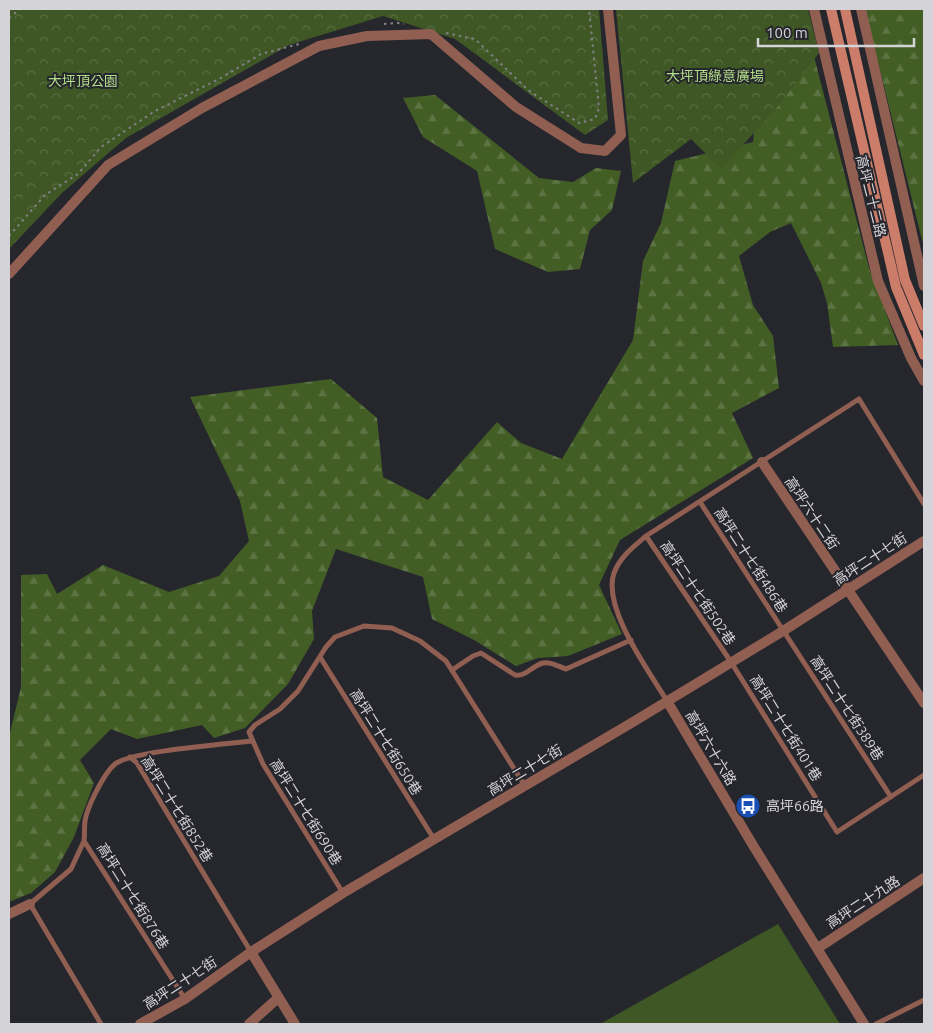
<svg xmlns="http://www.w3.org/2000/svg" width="933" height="1033" font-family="Ubuntu,'Noto Sans TC',sans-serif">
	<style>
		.green { fill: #3e5724 }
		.forest { fill: url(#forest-firs) }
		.park { fill: url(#park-crowns) }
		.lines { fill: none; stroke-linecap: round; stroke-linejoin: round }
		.path { stroke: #808086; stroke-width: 2; stroke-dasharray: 2.5 4; stroke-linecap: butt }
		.lane { stroke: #905f52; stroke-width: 5 }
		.street { stroke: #905f52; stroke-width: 10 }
		.secondary { stroke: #cb7d69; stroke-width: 10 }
		.labels { text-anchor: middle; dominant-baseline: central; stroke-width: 4; stroke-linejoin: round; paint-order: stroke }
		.park-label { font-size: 14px; fill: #b2de89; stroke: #26262d }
		.street-label { font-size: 14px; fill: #d4d4d8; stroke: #26262d }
		.poi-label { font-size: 14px; fill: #d4d4d8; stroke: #26262d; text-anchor: start }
	</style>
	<defs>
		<pattern id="forest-firs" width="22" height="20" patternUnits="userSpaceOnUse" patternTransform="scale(1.25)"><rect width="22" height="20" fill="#425e24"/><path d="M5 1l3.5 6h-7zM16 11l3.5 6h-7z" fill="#5c7443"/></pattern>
		<pattern id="park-crowns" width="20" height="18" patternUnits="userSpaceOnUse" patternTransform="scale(1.25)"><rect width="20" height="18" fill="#3e5724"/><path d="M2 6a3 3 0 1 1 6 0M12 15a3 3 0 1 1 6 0" fill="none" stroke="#596e43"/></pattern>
	</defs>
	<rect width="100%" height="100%" fill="#26262d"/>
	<path class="green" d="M778 924 840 1024H600Z"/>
	<path class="forest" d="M865 9H924V246L921 236Z
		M812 49 869 268 898 345 833 347 827 303 821 283 791 223 770 232 739 256 753 305 773 336 779 388 732 413 753 458 620 540 599 585 622 634 568 656 538 658 516 666 474 640 432 619 423 577 336 549 312 611 314 639 288 684 245 728 214 738 202 725 137 739 111 729 80 760 94 783 74 837 55 872 31 893 9 902V737L21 687V575L47 574 57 594 103 565 169 592 219 576 249 541 240 501 190 397 331 379 377 418 383 477 428 500 497 422 521 443 562 459 633 340 643 261 661 223 675 161 753 142 758 92Z
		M435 95 539 178 573 182 596 168 621 171 612 210 590 230 580 269 548 272 495 249 477 171 423 137 403 98Z"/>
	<path class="park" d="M9 9H599L608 120 585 135 455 39 383 16 289 45 126 138 62 193 9 249Z
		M616 9H808L819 53 775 110 721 169 691 139 633 183Z"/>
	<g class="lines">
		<path class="path" d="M9 18 20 9
			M384 24 398 23 404 24
			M446 33 475 39 528 90 579 123 595 119 599 108 589 9
			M9 236 45 195 78 174 101 147 155 111 219 79 261 54 299 44"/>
		<path class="lane" d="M700 502 891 797
			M646 536 731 662 837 832 924 775
			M320 657 434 839
			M452 670 473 656 481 653 515 675C526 677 533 665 543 663 551 661 559 667 566 669L631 640
			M667 701C649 671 602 608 614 573 620 557 633 547 646 536L859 399 924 504
			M130 757 137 763 251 952
			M84 841 71 869 30 904 101 1024
			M343 893 263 764 249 732 255 725 280 709 298 691 326 647 335 637 364 626 392 628 420 641 446 661 525 786
			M185 999 84 841C85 834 84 828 85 821 87 807 104 773 115 764 131 751 227 744 252 741
			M876 1024 924 1000"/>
		<path class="street" d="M814 9 878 281 911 358 924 381
			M861 9 924 286
			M9 274 108 165 202 108 319 46 367 36 431 34 516 107 581 148 605 151 621 135 608 9
			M762 462 924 703
			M667 701 754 847 864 1024
			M9 914 30 904
			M818 948 924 878
			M251 952 295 1024
			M140 1024 185 999 251 952 343 893 633 722 783 631 924 541
			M249 1024 278 998"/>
		<path class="secondary" d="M831 9 896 287 924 355
			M845 9 905 280 924 326"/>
	</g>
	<defs>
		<symbol id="bus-disc" viewBox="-11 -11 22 22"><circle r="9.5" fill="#1a4fb4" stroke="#26262d"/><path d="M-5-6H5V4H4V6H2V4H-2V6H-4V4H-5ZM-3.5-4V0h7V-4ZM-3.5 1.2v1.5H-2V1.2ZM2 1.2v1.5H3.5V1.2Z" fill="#fff"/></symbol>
	</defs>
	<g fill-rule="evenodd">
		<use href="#bus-disc" x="734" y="792" width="28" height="28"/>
	</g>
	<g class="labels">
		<g class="park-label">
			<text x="715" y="76">大坪頂綠意廣場</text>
			<text x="83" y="81">大坪頂公園</text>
		</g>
		<g class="street-label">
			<text transform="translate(871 196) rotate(76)">高坪二十二路</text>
			<text transform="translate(812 513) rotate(56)">高坪六十二街</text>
			<text transform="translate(870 559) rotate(-33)">高坪二十七街</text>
			<text transform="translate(751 560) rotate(57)">高坪二十七街486巷</text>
			<text transform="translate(698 593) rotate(56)">高坪二十七街502巷</text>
			<text transform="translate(847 708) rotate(57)">高坪二十七街389巷</text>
			<text transform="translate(786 728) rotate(58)">高坪二十七街401巷</text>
			<text transform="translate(386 742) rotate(58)">高坪二十七街650巷</text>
			<text transform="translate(711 748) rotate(59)">高坪六十六路</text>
			<text transform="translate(525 770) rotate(-31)">高坪二十七街</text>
			<text transform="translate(177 809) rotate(58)">高坪二十七街852巷</text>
			<text transform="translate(306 812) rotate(58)">高坪二十七街690巷</text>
			<text transform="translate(133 896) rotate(58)">高坪二十七街876巷</text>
			<text transform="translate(863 902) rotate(-33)">高坪二十九路</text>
			<text transform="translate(180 983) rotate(-33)">高坪二十七街</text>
		</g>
		<g class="poi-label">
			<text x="766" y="806">高坪66路</text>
		</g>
	</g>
	<rect width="933" height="1033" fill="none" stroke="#d4d4d8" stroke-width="20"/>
	<path d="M758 38v8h156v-8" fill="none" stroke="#d4d4d8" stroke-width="2.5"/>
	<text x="766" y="38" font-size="15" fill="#d4d4d8" stroke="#26262d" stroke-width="4" paint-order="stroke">100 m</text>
</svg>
